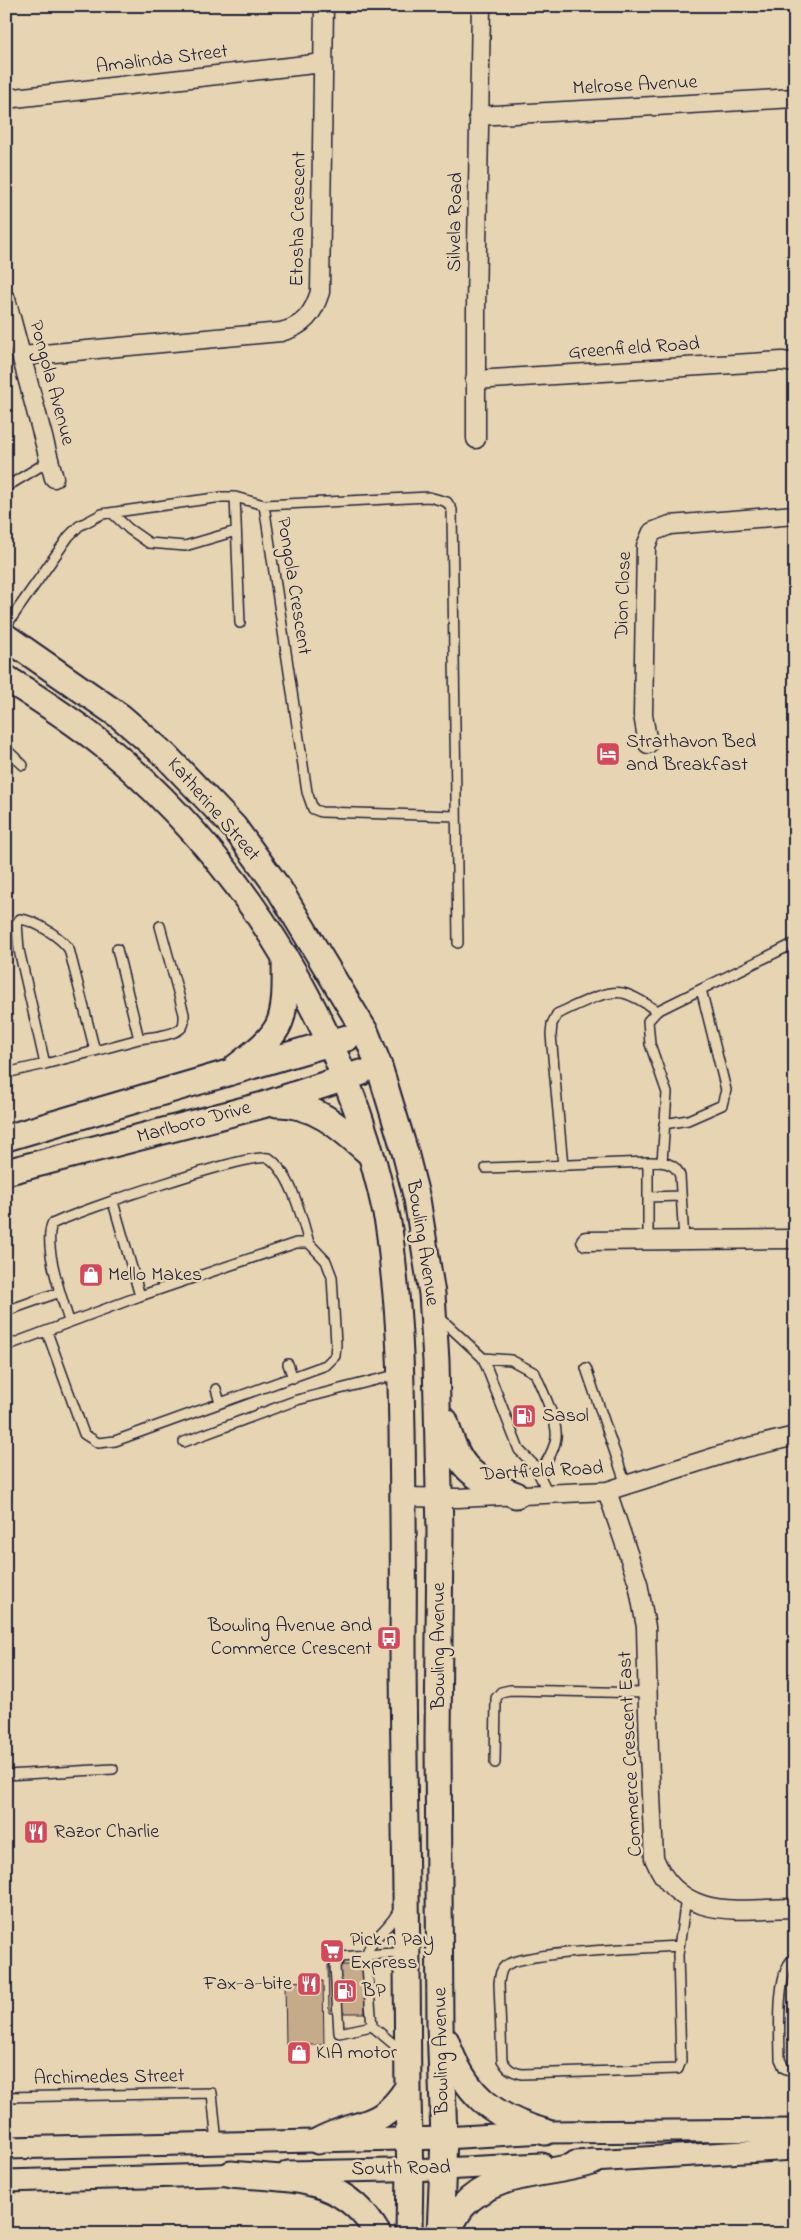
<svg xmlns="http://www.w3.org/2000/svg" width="801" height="2240" font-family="'Indie Flower',sans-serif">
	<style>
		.building { fill: #c6ab8b; stroke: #22223b }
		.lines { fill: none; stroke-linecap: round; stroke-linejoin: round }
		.service-casing { stroke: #22223b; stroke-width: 12 }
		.minor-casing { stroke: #22223b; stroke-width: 21 }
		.tertiary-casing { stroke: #22223b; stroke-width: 25 }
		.secondary-casing { stroke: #22223b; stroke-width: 29 }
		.service { stroke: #e7d4b2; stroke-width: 9 }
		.minor { stroke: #e7d4b2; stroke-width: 18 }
		.tertiary { stroke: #e7d4b2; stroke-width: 21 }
		.secondary { stroke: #e7d4b2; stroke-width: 25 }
		.labels { text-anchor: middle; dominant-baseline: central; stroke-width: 5; stroke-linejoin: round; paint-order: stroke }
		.street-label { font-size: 20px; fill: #22223b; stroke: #e7d4b2 }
		.poi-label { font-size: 20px; fill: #22223b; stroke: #e7d4b2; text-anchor: start }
	</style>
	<rect width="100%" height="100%" fill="#e7d4b2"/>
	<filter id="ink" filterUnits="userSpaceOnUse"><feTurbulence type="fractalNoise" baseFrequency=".02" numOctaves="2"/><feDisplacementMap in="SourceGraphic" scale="10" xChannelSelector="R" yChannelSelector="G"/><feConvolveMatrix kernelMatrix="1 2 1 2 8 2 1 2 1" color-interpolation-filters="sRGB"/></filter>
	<g filter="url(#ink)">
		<path class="building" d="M328 1965H364L365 2013H329Z
			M323 1981 324 2045H286L285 1982Z"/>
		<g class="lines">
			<defs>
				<path id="service" d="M6 487 49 461
					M235 497 240 623
					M264 505 429 497 447 502 452 510 458 943
					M112 513 129 529 149 543 185 546 236 531
					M6 626 69 536 79 526 102 514 222 497H235L264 505 307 792 313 809 321 812 456 816
					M6 749 23 765
					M139 1039C151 1037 171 1036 180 1029 185 1026 184 1019 184 1014L160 926
					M45 1064 95 1051
					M6 1073 45 1064 19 950 17 923 20 919C36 921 59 936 69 949L95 1051 139 1039 117 949
					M664 1124 688 1120 722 1105 726 1090 701 989
					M648 1162V1239
					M662 1162 667 1093 650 1044 648 1021 657 1011 795 943
					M563 1166 551 1035 552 1024 557 1014C574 1007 605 989 623 993 635 996 647 1004 657 1011
					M486 1168 648 1162C661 1162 675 1161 680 1176L684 1240
					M648 1197 681 1196
					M6 1311 60 1292
					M437 1315 483 1358 519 1450 535 1466 549 1495
					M69 1321C62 1298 43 1246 52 1224 78 1211 249 1152 269 1158 291 1173 302 1218 309 1243
					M47 1332 84 1434 98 1443 115 1441 326 1365 335 1356 336 1344 332 1277 326 1261 309 1243H296L140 1296
					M6 1346 140 1296 113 1202
					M483 1358 511 1360 535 1373C542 1390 558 1421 556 1437 555 1450 546 1462 540 1473
					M288 1364 293 1378
					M586 1368 626 1485
					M216 1389 220 1403
					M184 1442 297 1400 399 1374
					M495 1763 496 1698 501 1692 510 1690 648 1693
					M6 1775 113 1769
					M399 1909C391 1929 373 1934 366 1955L341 1957 335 1966 339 2033 372 2026 404 2053
					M679 1946C649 1948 524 1951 505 1966 500 1970 500 1977 499 1983L502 2060C507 2069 512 2072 522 2074L678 2069 681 2061 678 1955 686 1898
					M795 1958C775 1967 780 2038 780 2059L784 2068 795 2073
					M372 2026 366 1955 406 1952
					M6 2097 212 2093 217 2143"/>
				<path id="minor" d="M6 99 323 63
					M478 116 795 98
					M6 299 54 478
					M22 356 281 332C304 326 313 314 320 292L324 6
					M475 380 782 361 795 363
					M476 439V308L481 6
					M648 744 643 715 646 546 652 532 670 525 795 515
					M586 1241 795 1239
					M607 1491 638 1583 646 1627 649 1753 654 1858C680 1922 739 1909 795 1908
					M404 1497 458 1498 607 1491 737 1450 795 1436"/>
				<path id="tertiary" d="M6 2148 444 2138 545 2132 795 2130
					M575 2162 795 2149
					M288 2172 443 2169 542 2164
					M6 2181 248 2174"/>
				<path id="secondary" d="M6 637 121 717 165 755 234 827 279 889 366 1033 379 1066 405 1152 417 1199 432 1294 436 1361 440 1532 438 1740 440 2024 444 2138 440 2234
					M6 678C41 700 75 722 107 748 250 867 349 1036 387 1218 391 1237 392 1256 394 1275 400 1328 401 1377 402 1430 403 1499 404 1567 403 1635 403 1747 406 1859 407 1971 408 2037 407 2103 410 2168L409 2234
					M236 1067C251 1055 269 1043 278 1026 287 1009 285 976 285 956
					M277 1104C315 1103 342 1129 369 1153
					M6 1138 347 1038
					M6 1172 263 1105 360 1073
					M445 1421C459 1469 470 1477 516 1495
					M446 2041C464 2093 492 2117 545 2132
					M318 2141C358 2119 379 2133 408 2087
					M231 2174C292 2180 343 2174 378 2234
					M446 2234C451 2225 456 2215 462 2207 495 2170 548 2176 592 2162"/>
			</defs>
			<use href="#service" class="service-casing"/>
			<use href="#minor" class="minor-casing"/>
			<use href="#tertiary" class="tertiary-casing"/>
			<use href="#secondary" class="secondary-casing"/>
			<use href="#service" class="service"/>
			<use href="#minor" class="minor"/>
			<use href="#tertiary" class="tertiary"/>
			<use href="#secondary" class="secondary"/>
		</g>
	</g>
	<defs>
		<symbol id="hotel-square" viewBox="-11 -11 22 22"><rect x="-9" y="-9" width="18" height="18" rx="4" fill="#d1495b" stroke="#e7d4b2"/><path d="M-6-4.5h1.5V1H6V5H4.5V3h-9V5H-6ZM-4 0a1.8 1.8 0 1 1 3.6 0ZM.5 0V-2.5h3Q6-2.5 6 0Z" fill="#fff"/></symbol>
		<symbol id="shop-square" viewBox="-11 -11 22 22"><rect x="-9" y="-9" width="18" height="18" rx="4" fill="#d1495b" stroke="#e7d4b2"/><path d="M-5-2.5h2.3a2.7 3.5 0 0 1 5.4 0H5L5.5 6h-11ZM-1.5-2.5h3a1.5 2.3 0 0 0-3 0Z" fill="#fff"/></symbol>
		<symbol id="fuel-square" viewBox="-11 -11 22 22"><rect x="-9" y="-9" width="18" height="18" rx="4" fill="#d1495b" stroke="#e7d4b2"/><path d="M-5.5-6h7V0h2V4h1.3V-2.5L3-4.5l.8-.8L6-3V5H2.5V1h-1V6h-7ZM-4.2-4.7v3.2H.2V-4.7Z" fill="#fff"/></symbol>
		<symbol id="bus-square" viewBox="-11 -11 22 22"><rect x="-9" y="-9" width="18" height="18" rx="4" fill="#d1495b" stroke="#e7d4b2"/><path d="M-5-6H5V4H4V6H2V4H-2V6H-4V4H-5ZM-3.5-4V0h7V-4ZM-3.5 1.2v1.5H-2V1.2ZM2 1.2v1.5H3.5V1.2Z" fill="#fff"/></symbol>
		<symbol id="restaurant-square" viewBox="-11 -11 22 22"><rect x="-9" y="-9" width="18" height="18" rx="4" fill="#d1495b" stroke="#e7d4b2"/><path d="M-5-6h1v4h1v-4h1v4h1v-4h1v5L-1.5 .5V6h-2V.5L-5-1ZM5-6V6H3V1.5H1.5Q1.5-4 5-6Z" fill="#fff"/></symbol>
		<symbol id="supermarket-square" viewBox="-11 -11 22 22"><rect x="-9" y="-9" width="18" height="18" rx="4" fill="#d1495b" stroke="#e7d4b2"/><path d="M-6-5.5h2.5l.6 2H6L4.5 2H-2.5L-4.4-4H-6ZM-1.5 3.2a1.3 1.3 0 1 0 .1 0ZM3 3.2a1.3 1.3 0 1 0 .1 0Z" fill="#fff"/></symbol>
	</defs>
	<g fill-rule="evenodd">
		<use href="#hotel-square" x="594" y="740" width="28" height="28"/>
		<use href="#shop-square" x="77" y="1261" width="28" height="28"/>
		<use href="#fuel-square" x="510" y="1402" width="28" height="28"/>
		<use href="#bus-square" x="375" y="1624" width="28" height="28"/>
		<use href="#restaurant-square" x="22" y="1818" width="28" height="28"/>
		<use href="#supermarket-square" x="318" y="1937" width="28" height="28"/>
		<use href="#restaurant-square" x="295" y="1970" width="28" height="28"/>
		<use href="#fuel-square" x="331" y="1977" width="28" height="28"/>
		<use href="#shop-square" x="285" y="2039" width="28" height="28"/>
	</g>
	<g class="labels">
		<g class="street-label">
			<text transform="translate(162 60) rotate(-7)">Amalinda Street</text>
			<text transform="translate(635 86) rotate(-3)">Melrose Avenue</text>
			<text transform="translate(299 219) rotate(-89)">Etosha Crescent</text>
			<text transform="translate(456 222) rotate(-89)">Silvela Road</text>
			<text transform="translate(634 349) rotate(-4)">Greenfield Road</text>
			<text transform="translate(51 383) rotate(75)">Pongola Avenue</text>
			<text transform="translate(293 586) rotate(81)">Pongola Crescent</text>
			<text transform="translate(624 595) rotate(-88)">Dion Close</text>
			<text transform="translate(213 810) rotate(49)">Katherine Street</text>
			<text transform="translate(194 1123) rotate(-15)">Marlboro Drive</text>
			<text transform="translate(422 1243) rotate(81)">Bowling Avenue</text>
			<text transform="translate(542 1472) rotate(-3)">Dartfield Road</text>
			<text transform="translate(439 1646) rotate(-90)">Bowling Avenue</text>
			<text transform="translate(631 1754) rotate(-93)">Commerce Crescent East</text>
			<text transform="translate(442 2051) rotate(-91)">Bowling Avenue</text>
			<text transform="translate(109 2078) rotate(-1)">Archimedes Street</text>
			<text transform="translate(401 2169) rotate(-1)">South Road</text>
		</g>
		<g class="poi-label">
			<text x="626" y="742">Strathavon Bed<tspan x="626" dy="23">and Breakfast</tspan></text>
			<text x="108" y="1275">Mello Makes</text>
			<text x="542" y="1416">Sasol</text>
			<text x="372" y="1626" text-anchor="end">Bowling Avenue and<tspan x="372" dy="23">Commerce Crescent</tspan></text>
			<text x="54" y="1832">Razor Charlie</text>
			<text x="350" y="1940">Pick n Pay<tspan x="350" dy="23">Express</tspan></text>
			<text x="292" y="1984" text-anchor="end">Fax-a-bite</text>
			<text x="362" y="1991">BP</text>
			<text x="316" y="2053">KIA motor</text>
		</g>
	</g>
	<rect width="801" height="2240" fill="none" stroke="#e7d4b2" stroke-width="25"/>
	<rect x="12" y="12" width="776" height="2215" fill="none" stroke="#22223b" stroke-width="2" filter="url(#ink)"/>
</svg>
